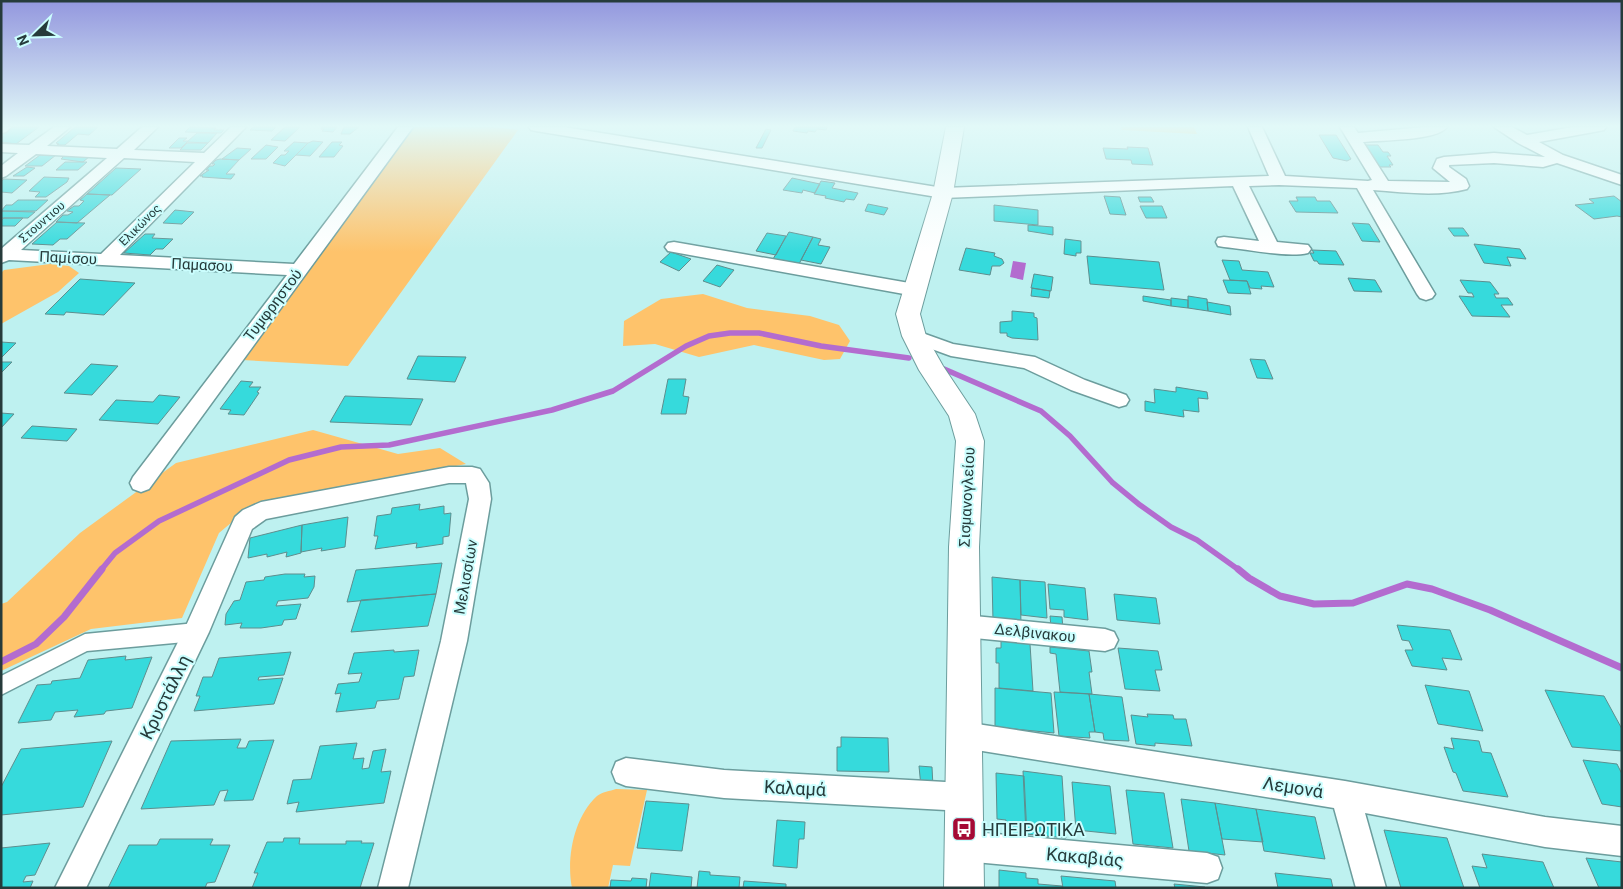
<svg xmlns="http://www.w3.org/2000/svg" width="1623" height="889" font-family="Roboto,sans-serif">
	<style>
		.green { fill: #fec36b }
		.water { fill: #b36ccf }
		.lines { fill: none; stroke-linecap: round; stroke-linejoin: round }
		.stream-far1 { stroke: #b36ccf; stroke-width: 5.5 }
		.stream { stroke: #b36ccf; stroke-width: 7 }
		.building { fill: #36dadc; stroke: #5e8e8e }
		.pedestrian-casing { stroke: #6c9d9d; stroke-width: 3 }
		.minor-casing { stroke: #6c9d9d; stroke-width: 3 }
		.tertiary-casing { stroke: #6c9d9d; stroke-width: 2 }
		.pedestrian { fill: #fff; fill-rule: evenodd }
		.minor { fill: #fff; fill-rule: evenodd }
		.tertiary { fill: #fff; fill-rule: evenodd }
		.labels { text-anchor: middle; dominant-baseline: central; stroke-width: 4; stroke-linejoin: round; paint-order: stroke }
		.far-street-label { font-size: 12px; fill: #263b3b; stroke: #cbfefe }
		.street-label { font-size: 15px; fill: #263b3b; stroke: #cbfefe }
		.near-street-label { font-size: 18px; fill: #263b3b; stroke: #cbfefe }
		.near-poi-label { font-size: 18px; fill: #263b3b; stroke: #cbfefe; text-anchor: start }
	</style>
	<rect width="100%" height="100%" fill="#bef1f0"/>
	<path class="green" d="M411 127H494L518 130 348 366 242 360Z
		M1121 127H1194L1197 134 1122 130Z
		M50 264 69 266 79 273 58 292 1 324V273L4 270Z
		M703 294 747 308 810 316 839 325 850 341 840 359 824 360 754 345 699 357 655 344 623 346 624 321 661 299Z
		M313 430 398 454 440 448 466 464 250 507 219 533 182 618 91 629 1 671V604L7 602 80 533 176 463Z
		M616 789 647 790 630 866 613 865 608 888H572C566 858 574 817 597 796 602 792 610 791 616 789Z"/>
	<path class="water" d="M1013 261 1026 263 1023 280 1010 277Z"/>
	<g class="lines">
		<path class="stream-far1" d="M944 369 1041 411 1070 436 1112 482 1140 505 1171 527 1197 540 1239 570
			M101 570 115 553 159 521 289 460 341 447 389 445 552 410 613 391 686 346 709 336 730 333H759L821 346 909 358"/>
		<path class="stream" d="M1238 569 1249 578 1280 596 1314 604 1353 603 1407 584 1432 589 1490 610 1622 668
			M1 662 36 644 64 617 102 569"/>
	</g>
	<path class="building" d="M13 127H39L16 144 1 142 3 136 1 135Z
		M75 127H98L89 135 78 134 65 145H57L59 144 56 143Z
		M190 127 216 128 214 130H224L221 133 185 132Z
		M253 127H276L272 131 250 130Z
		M285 127H300L285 141 271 140Z
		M337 127 333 132 322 131 324 129H321L322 127Z
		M344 127H359L350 134H341Z
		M795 127H827L826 130 817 129 815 132 808 131 807 133 793 131Z
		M766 129 771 130 762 148H756Z
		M197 133H217L208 143 187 142Z
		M1319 135H1336L1351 159 1347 161 1333 158Z
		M179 138H187L183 141H188L181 148H169Z
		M313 141 323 142 310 156 296 155 308 143Z
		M294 142 308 143 285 166 273 163 281 155H285L289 151H284Z
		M332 142H342L339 145 343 146 334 157H319Z
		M187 143H208L201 150H180Z
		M266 145 278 147 266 159H251Z
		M1362 145H1378L1383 152H1388L1391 156H1387L1393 165H1389L1391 167H1378Z
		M1127 147 1148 148 1153 165 1132 164 1131 160 1106 159 1103 148 1128 149Z
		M237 148 251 149 239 160 222 159Z
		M40 155H56L42 166H25Z
		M65 155 90 156 83 162 61 159Z
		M220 159 239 160 226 174H235L231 179 202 177 203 176H200L209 170H206L210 166H213L215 164H212L216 160Z
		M65 162H87L78 170H56Z
		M27 167 35 168 24 176H13Z
		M116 168 141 169 112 195 87 194Z
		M44 177 69 178 67 182 46 197H35L40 192 29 191Z
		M792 178 820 184 815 193 803 190 802 193 783 190Z
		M4 179 27 180 12 193 1 192V181Z
		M821 181 835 183 832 188 858 193 854 200 846 199 844 202 825 198 826 196 814 194Z
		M87 194 110 195 77 223 56 222 63 215H68L73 212 67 211 74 206H79L84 201 80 200Z
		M1104 196 1120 197 1126 215 1110 214Z
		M1614 196 1622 202V217L1617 216 1594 219 1575 205 1594 203 1589 199Z
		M1138 197H1151L1154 202H1140Z
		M1296 197H1315L1317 201H1330L1338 213 1296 212 1289 201H1298Z
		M18 200H48L36 211H1L6 205H12Z
		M868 204 888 208 884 215 865 211Z
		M994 205 1038 210V225L994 221Z
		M1140 206H1162L1167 218H1146Z
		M175 210 185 211 194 212 182 224 163 223Z
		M1 211 35 212 28 218H1Z
		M4 218H23L15 226H1V220Z
		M57 222 85 223 67 239H60L53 245 32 244Z
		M1352 223 1369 224 1380 242 1362 241Z
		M1028 225 1053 227V235L1028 231Z
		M1448 228H1463L1469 236H1454Z
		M789 232 813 237 799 264 773 259Z
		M767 233 786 236 776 255 756 251Z
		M145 234H155L152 238 173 239 163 249H156L150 255 124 253Z
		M813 237 821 239 818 245 830 247 821 264 801 260Z
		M1065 239 1081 241V253H1076V256L1064 254Z
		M1474 244 1520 249 1526 259 1507 257 1511 266 1484 263Z
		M966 248 995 253 994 256 1002 259 1004 263 1000 266H992L990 275 959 270Z
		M1312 250 1336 251 1344 265 1319 264 1317 261H1314L1310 253H1314Z
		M671 252 691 259 679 271 660 262Z
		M1087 256 1159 262 1164 290 1090 284Z
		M1222 260 1239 261 1242 270 1268 272 1274 287 1261 286 1262 289 1250 288 1247 281 1230 280Z
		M717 265 734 270 720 287 703 281Z
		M1034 274 1053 277 1051 291 1031 288Z
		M1348 278 1375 280 1382 292 1354 291Z
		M80 279 135 283 104 315 66 312 64 315 45 314Z
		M1223 280 1247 281 1251 294 1228 293Z
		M1460 280 1490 282 1499 294H1494L1496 298H1508L1513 305H1501L1510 317 1472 316 1459 296 1474 297 1472 293H1468Z
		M1032 288 1050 291 1049 298 1031 296Z
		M1143 296 1171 300V306L1143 301Z
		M1188 296 1207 299 1208 311 1188 308Z
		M1171 298 1188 300V308L1171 306Z
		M1207 302 1230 306 1231 315 1208 311Z
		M1012 311 1034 313V317L1037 318 1038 340 1012 338 1007 336V333H1000V322L1012 321Z
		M1 342 16 343 1 358Z
		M418 356 466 357 455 382 407 379Z
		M1250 359 1265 360 1273 379 1257 378Z
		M1 362H12L1 373Z
		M91 364 118 366 92 395 64 393Z
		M668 379H686L683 396 689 397 686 414H661Z
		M241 381 253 382 249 387H261L257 392 259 393 244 415 228 414 231 410 220 409Z
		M1176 387 1207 392 1208 399 1198 398 1199 412 1183 410 1184 417 1145 411V401L1155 403 1154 389 1176 392Z
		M159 395 180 397 158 424 99 420 116 400 153 402Z
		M345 396 423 399 411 425 330 422Z
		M1 413 14 414 1 428Z
		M32 426 77 429 67 441 21 438Z
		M420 504 419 510 444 506V514L451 513 449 536 443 537V544L416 548 417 543 375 549 378 536H374L377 516 391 514 392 508Z
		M348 517 345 547 321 551 322 548 301 552 302 525Z
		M302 525 301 553 286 557 287 552 267 557V554L248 558 250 538Z
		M442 563 436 594 347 602 356 570Z
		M285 574H305L304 577 315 576 314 587 308 598 278 601 276 606 301 604 296 619 284 620 282 625 261 628H240L242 623 225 625 226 614 234 601 240 600 246 582 264 580 265 577Z
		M992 577 1020 580 1021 624 993 621Z
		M1020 580 1045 582 1047 618 1021 615Z
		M1048 584 1085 588 1088 620 1064 617V610L1050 609Z
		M436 594 428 626 351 632 361 600Z
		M1114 594 1156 598 1160 624 1117 620Z
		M1050 616 1062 617 1063 629 1051 628Z
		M1397 625 1450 630 1462 660 1442 658 1447 670 1412 666 1405 650H1413L1409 641 1402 640Z
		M1001 641 1030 644 1033 691 999 688V663H996V648H1001Z
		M1050 647 1089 651 1092 672H1089L1092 694 1060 692 1056 654 1050 653Z
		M1118 648 1158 651 1162 670H1155L1160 691 1125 689Z
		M394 650V652L419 650 414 676 404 677 399 699 377 701 375 708 336 712 341 693 335 694 338 684 359 682 362 673 348 674 354 653Z
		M291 652 284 675 259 677 258 680 283 678 274 704 194 711 200 696H196L203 677H212L219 658Z
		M126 656 125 660 152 657 132 708 106 711 104 714 74 717 78 710 55 712 51 720 18 723 37 685 51 684 52 681 80 678 88 660Z
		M1425 685 1469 691 1483 731 1438 724Z
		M995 688 1051 693 1054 733 995 727Z
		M1545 690 1604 696 1622 729V751L1572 747Z
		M1054 692 1089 694 1095 732H1089L1090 738 1059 736Z
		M1089 694 1122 697 1129 741 1104 740 1103 733 1095 732Z
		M1147 714 1173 715 1174 719H1186L1192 746 1155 743V746L1136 744 1131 715 1148 717Z
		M841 737 888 738 889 772 837 771V747H841Z
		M1451 738 1479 741 1482 752 1491 753 1508 797 1463 791 1456 773 1453 772 1444 747 1454 749Z
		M241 739 237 748H246L249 741 274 740 253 800 224 801 228 790 220 791 214 805 141 809 171 741Z
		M112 741 83 807 1 815V787L21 749Z
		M357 743 353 759 364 758 362 769 369 768 373 751 386 749 381 772 391 771 384 803 296 812 299 802 287 804 293 780 311 779 320 746Z
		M1583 760 1617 764 1622 774V807L1602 804Z
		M919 766 932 767 933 787H921Z
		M1023 771 1062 776 1066 838 1026 834Z
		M996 773 1024 776 1027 836 1006 834V820L997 819Z
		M1072 782 1110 786 1116 834 1076 830Z
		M1126 790 1164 793 1173 848 1133 844Z
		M1181 799 1215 803 1225 855 1189 851Z
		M646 801 689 804 682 851 637 848Z
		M1215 803 1256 809 1263 842 1222 839Z
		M1256 809 1315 817 1325 859 1264 851Z
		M777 820 805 822 804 839H799L797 868 773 866Z
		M1384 830 1447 838 1464 888H1401Z
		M284 838H300L299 844H346V841H362L361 843H374L360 888H252L258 873H254L267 842H283Z
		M160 839H213L210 845H230L215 882 207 883 205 888H108L129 845H157Z
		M50 843 35 875 26 876 23 882 33 881 30 888H1V848Z
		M1482 854 1543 862 1554 888H1480L1472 866 1487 868Z
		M1586 858 1622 862V888H1599Z
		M999 870 1026 873V878L1038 879V884L1062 886 1063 888H999Z
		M699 871 710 872V875L740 877 739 888H697Z
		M651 873 692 877 691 888H649Z
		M1275 873 1331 879 1333 888H1278Z
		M1061 876 1115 881 1116 888H1063Z
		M632 878 647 879 646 888H610L611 880 631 881Z
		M744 881 786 884V888H743Z
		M1174 884 1205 887V888H1175Z"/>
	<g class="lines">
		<defs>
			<path id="pedestrian" d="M196 623 203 626 206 632 203 638 196 641 87 651 1 695V676L85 634Z"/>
			<path id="minor" d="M1 127H11L6 132 1 133Z
				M54 127H70L47 146 117 149 142 127H158L134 150 204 153 231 127H246L120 255 294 264 398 127H413L149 489 141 492 133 489 130 483 133 477 287 275 9 260 1 263V249L107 158 36 154 6 176 1 178V166L18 153 1 152V144L29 145ZM124 158 195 162 101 254 21 250Z
				M529 127H564L943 188 1269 176 1248 127H1262L1285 176 1368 181 1372 180 1340 127H1354L1358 133 1425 127H1447C1437 141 1381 140 1363 142L1388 181 1450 182 1433 168 1437 159 1444 157 1494 153 1545 157 1518 143 1494 127H1512L1527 135 1573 127H1606L1604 130 1599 131 1539 142 1563 155 1622 175V185L1557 163 1543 167 1494 163 1449 165V167L1466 179 1469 186 1467 189C1437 197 1403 192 1373 190L1435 294 1432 298 1426 300 1420 298 1417 294 1357 188 1279 185 1249 186 1277 242 1308 245 1311 249 1308 253C1287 258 1246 249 1224 247L1218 246 1216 242 1218 238 1224 237 1259 241 1233 186 943 198 536 131 531 130Z
				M674 242 915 284 921 286 924 290 921 294 915 296 668 251 665 247 668 243Z
				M914 330 953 344 1035 357 1085 380 1126 395 1129 400 1126 405 1119 407 1071 390 1024 368 951 356 907 340 905 336 907 332Z
				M449 467H472L480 469 489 483 491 499 467 641 408 888H378L441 641 469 499 466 483H449L266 519 252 529 209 632 86 888H55L185 628 235 517 243 510 261 502Z
				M964 615 1105 629 1114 632 1118 640 1114 648 1105 651 964 637 955 634 951 626 955 618Z
				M964 722 1345 781 1545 817 1622 826V856L1545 847 1365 813 1386 888H1356L1334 808 964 748 954 744 950 735 954 726Z
				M626 758 724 770 964 783 974 787 978 797 974 807 964 811 724 798 626 786 616 782 612 772 616 762Z
				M964 831 1207 853 1218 857 1222 868 1218 879 1207 883 964 861 953 857 949 846 953 835Z"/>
			<path id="tertiary" d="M946 127H964L953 193 920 314 926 336 943 366 975 414 984 441 979 547 984 888H944L949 547 956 441 949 416 919 370 902 336 896 314 933 193Z"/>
		</defs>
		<use href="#pedestrian" class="pedestrian-casing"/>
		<use href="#minor" class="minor-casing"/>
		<use href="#tertiary" class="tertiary-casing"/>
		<use href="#pedestrian" class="pedestrian"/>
		<use href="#minor" class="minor"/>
		<use href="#tertiary" class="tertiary"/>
	</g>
	<linearGradient id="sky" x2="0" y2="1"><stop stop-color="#9397de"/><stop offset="0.5" stop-color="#e2f9f8"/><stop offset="1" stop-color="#e2f9f8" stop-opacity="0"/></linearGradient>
	<rect width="1623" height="252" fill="url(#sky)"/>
	<defs>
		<symbol id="bus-square" viewBox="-11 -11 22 22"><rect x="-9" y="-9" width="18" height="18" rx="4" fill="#a50a35" stroke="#cbfefe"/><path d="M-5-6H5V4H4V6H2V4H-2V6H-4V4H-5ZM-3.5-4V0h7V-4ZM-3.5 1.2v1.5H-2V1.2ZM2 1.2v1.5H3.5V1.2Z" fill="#fff"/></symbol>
	</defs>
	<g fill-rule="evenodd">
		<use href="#bus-square" x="950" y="815" width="28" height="28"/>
	</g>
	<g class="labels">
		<g class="far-street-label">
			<text transform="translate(42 222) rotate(-41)">Στουντιου</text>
			<text transform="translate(140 225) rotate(-45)">Ελικώνος</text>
		</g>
		<g class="street-label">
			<text transform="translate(68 258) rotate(3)">Παμίσου</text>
			<text transform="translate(202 265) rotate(3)">Παμασου</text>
			<text transform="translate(273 305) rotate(-53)">Τυμφρηστού</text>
			<text transform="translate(967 497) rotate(-87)">Σισμανογλείου</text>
			<text transform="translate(466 577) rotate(-80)">Μελισσίων</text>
			<text transform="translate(1035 633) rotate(6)">Δελβινακου</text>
		</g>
		<g class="near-street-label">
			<text transform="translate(165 697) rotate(-64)">Κρυστάλλη</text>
			<text transform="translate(1293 787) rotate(9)">Λεμονά</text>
			<text transform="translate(795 788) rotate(3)">Καλαμά</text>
			<text transform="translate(1085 857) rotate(5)">Κακαβιάς</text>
		</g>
		<g class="near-poi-label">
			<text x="982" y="829">ΗΠΕΙΡΩΤΙΚΑ</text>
		</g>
	</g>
	<rect width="1623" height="889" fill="none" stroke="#263b3b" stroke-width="5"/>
	<g transform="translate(35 35) rotate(247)" stroke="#cbfefe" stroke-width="4" paint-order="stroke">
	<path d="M0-4L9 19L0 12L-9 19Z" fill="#263b3b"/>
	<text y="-8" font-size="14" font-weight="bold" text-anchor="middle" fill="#263b3b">N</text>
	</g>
</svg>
